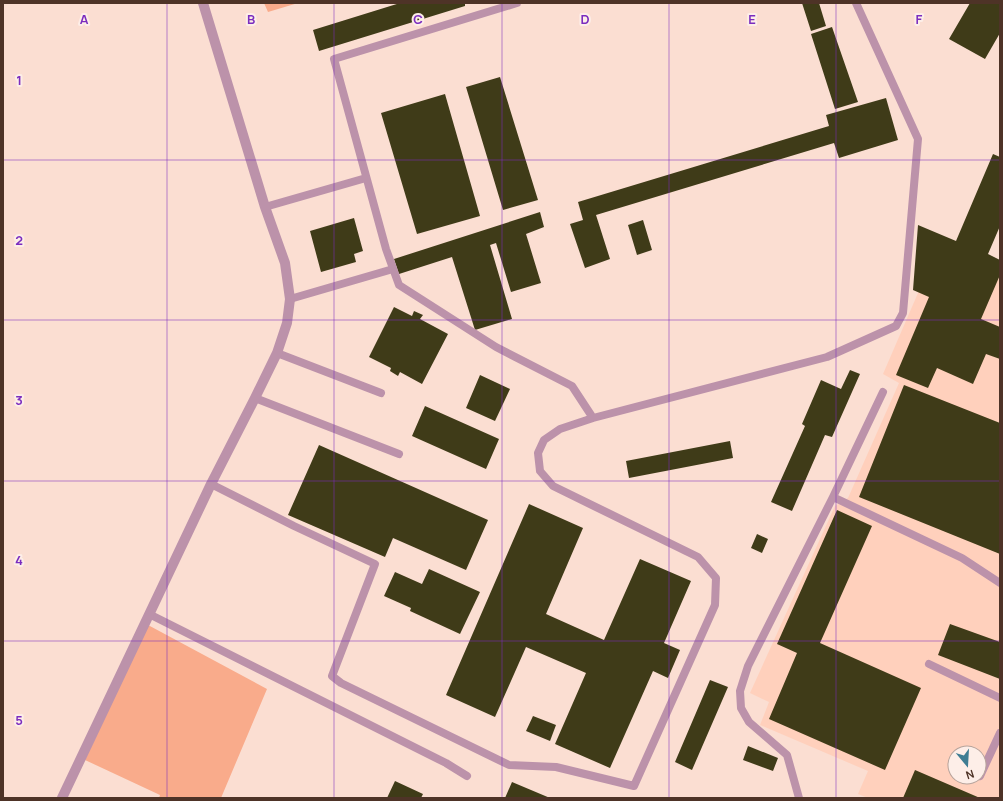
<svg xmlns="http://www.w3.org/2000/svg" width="1003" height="801" font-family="Manrope,sans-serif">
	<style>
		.built { fill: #ffd0bc; fill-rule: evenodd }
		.green { fill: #f9ab8b }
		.building { fill: #3f3b18 }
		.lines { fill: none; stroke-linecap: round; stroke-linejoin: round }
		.service { stroke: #bc92aa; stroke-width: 8 }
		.minor { stroke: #bc92aa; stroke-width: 10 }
		.grid { fill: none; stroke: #7b2cbf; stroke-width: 1; stroke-opacity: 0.55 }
		.grid-label { font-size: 13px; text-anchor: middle; font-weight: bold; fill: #7b2cbf; stroke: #fdeee8; stroke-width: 4; stroke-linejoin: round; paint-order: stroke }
	</style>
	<rect width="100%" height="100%" fill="#fbded2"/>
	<path class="built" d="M937 249 1000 275V798H868L858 794 868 771 760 725 769 702 750 693 835 506 848 498 899 383 883 374ZM955 753H979V777H955Z"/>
	<path class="green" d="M264 3H298L268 12Z
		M148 625 267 689 221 798H159L160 795 85 760Z"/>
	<path class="building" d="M400 3H465V6L319 51 313 30Z
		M802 3H819L826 26 811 31Z
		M970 3H1000V33L985 59 949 39Z
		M832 27 858 102 835 109 811 34Z
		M500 77 538 200 503 210 466 87Z
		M445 94 480 216 417 234 381 113Z
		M886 98 898 140 839 158 834 143 596 215 610 259 585 268 570 224 583 220 578 202 829 126 826 115Z
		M993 154 1000 157V226L988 254 1000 260V275L981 319 1000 327V359L986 354 973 384 937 368 928 388 896 375 929 297 913 290 918 225 956 241Z
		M540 212 544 227 526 234 541 283 511 292 496 243 490 245 512 319 475 330 452 257 399 274 394 259Z
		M354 218 363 251 354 254 356 262 321 272 310 231Z
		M643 220 652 250 637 255 628 225Z
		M394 307 412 316 414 311 423 315 420 319 448 334 422 384 400 372 398 376 390 371 391 368 369 357Z
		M850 370 860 374 832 437 825 435 792 511 771 502 805 426 802 424 821 380 841 389Z
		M480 375 510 389 495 421 466 408Z
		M904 385 1000 423V554L859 497Z
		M425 406 499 439 486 469 412 436Z
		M730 441 733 458 629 478 626 461Z
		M319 445 488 520 466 570 393 538 385 557 288 515Z
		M529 504 583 528 546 614 604 640 640 559 691 581 664 643 680 650 668 678 653 671 610 768 555 744 586 673 526 647 495 717 446 695Z
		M837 510 872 526 820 643 921 688 885 770 769 719 797 653 777 644Z
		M757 534 768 539 762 553 751 548Z
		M429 569 480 592 460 634 410 611 411 608 384 596 395 572 422 584Z
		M950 624 1000 642V679L938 655Z
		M710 680 728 687 692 770 675 762Z
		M533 716 556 725 550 741 526 731Z
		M748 746 778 758 773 771 743 760Z
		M915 770 980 798H903Z
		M395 781 423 794 421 798H387Z
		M512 782 550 798H505Z"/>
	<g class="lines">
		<path class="service" d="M517 3 334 59 386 249 399 285 496 347 572 386 593 418 827 357 896 326 903 313 918 139 856 3
			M265 207 366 178
			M290 299 393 269
			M277 353 381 393
			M255 398 399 454
			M211 484 294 526 375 564 332 676 341 683 509 765 556 767 634 786 715 605 716 578 698 557 553 486 540 471 538 453 544 440 560 429 593 418
			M833 497 962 558 1000 583
			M149 614 446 763 467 776
			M929 664 1000 698
			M980 776 1000 733
			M799 798 787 755 749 722 741 708 740 691 748 666 833 497 883 392"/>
		<path class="minor" d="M62 798 211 484 255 398 277 353 287 323 290 299 285 263 265 207 203 3"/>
	</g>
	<path class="grid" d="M167 3V798M334 3V798M502 3V798M669 3V798M836 3V798M3 160H1000M3 320H1000M3 481H1000M3 641H1000"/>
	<g class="grid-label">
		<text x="84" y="24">A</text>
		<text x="251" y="24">B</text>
		<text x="418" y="24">C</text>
		<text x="585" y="24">D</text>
		<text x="752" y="24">E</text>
		<text x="919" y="24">F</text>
		<text x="19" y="85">1</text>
		<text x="19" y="245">2</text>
		<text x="19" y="405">3</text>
		<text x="19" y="565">4</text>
		<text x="19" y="725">5</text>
	</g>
	<rect width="1003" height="801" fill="none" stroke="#4e3327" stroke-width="8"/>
	<g transform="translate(967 765) rotate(162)"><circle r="19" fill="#fdeee8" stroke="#b7a39b"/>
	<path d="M0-3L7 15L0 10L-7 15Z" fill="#3f7d93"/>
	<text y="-6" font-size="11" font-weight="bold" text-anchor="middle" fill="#4e3327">N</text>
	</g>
</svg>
